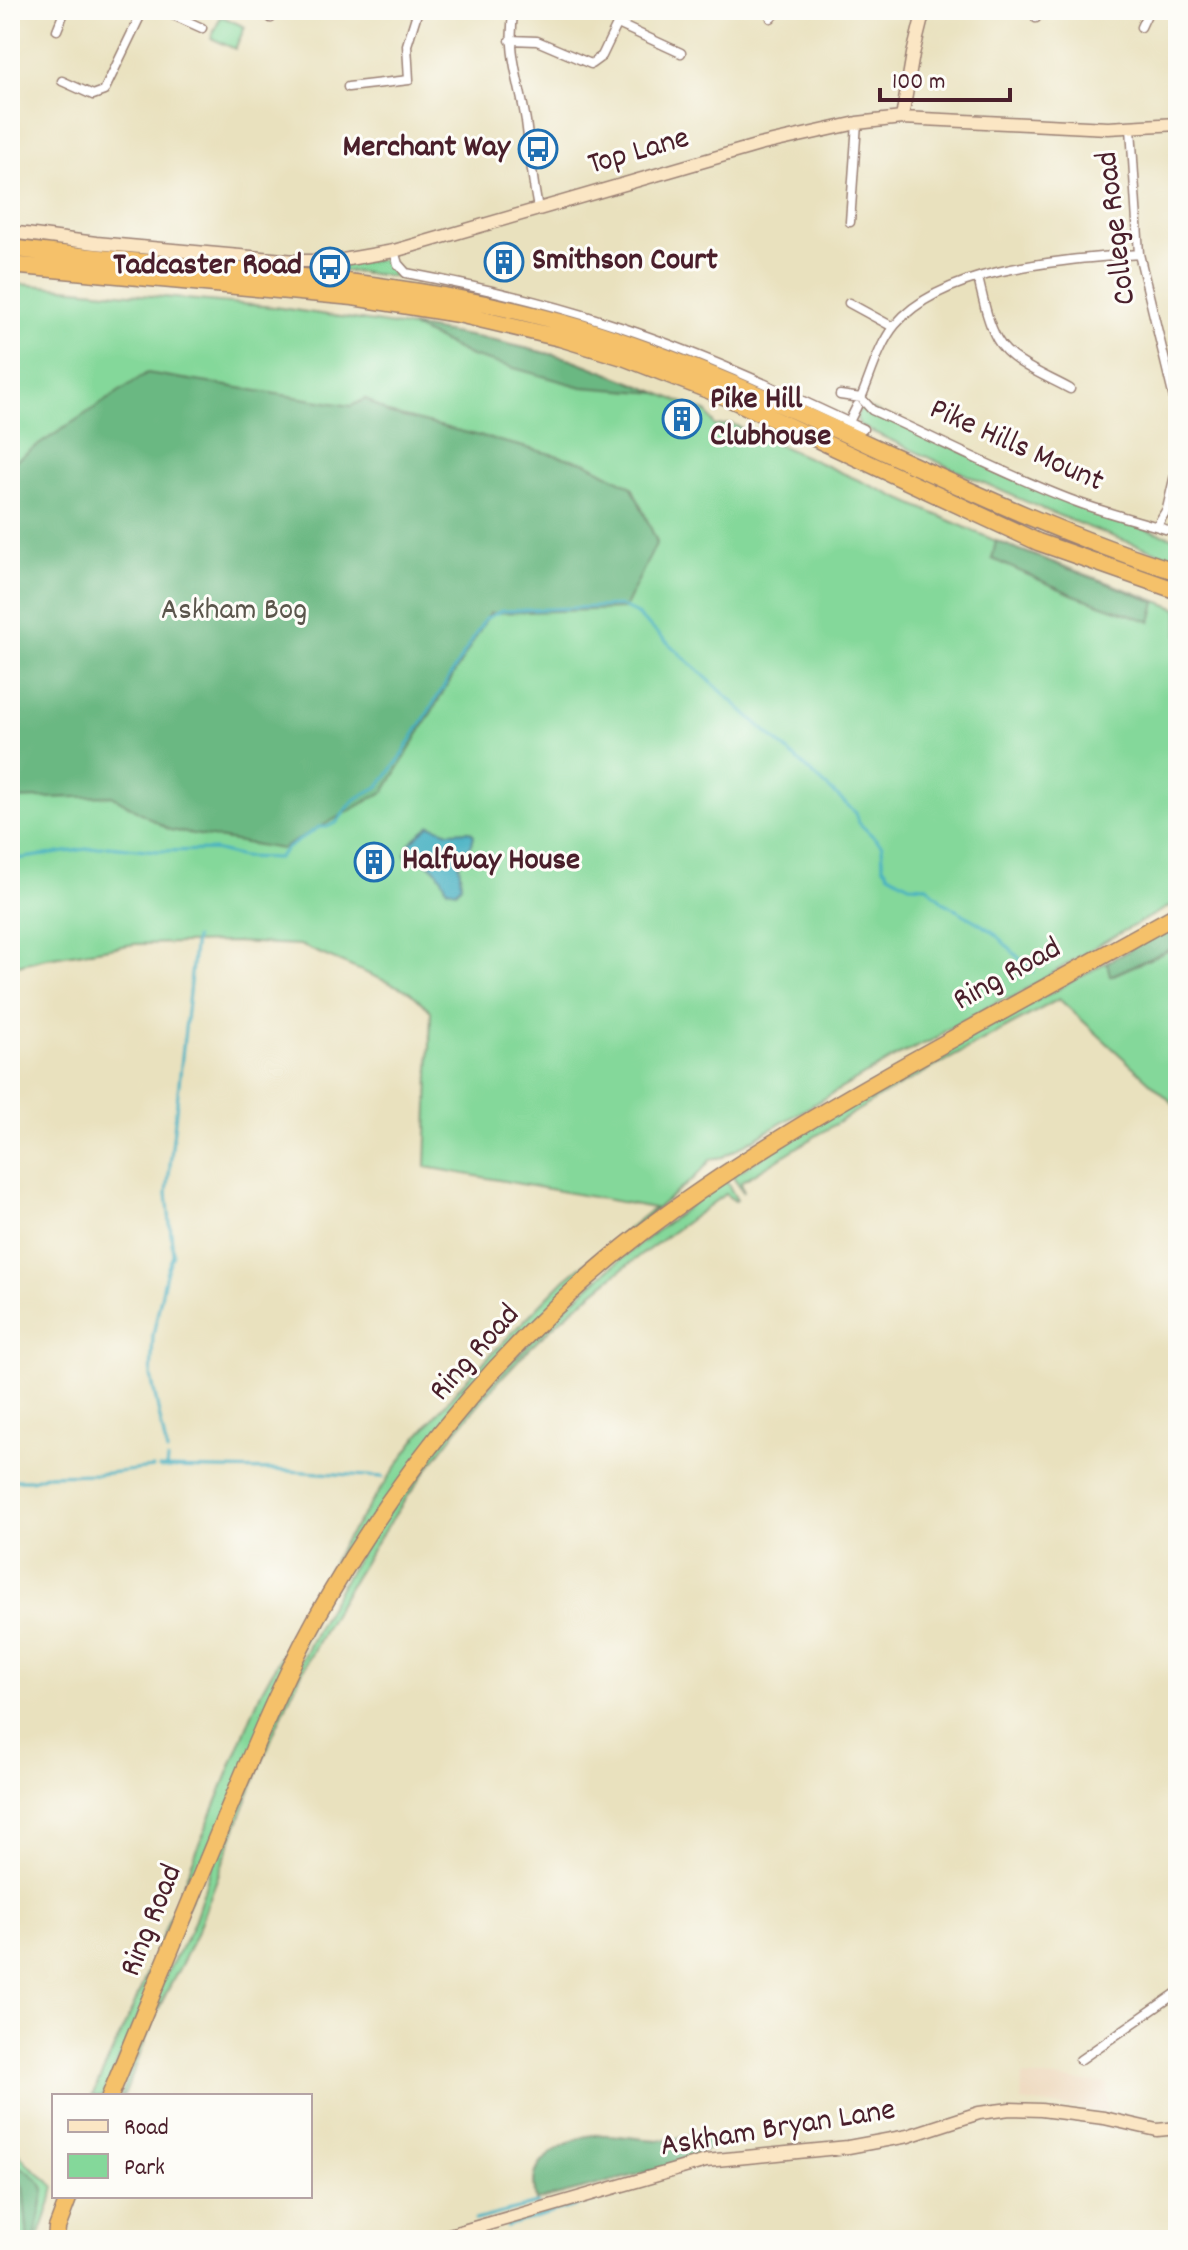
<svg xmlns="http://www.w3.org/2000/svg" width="1188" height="2250" font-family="Dekko,sans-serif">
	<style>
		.built { fill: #edd7bb }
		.green { fill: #84d89a; stroke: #677c62; stroke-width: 2 }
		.forest { fill: #6bb882; stroke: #5a6c56; stroke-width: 2 }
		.water { fill: #44b0c2; stroke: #476876; stroke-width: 2 }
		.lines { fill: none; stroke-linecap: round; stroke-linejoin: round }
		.stream { stroke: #44b0c2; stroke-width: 3 }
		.street-casing { stroke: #9a8074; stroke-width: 11 }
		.secondary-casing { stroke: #9a8074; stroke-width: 15 }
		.highway-casing { stroke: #9a8074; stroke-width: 19 }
		.street { stroke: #fff; stroke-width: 8 }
		.secondary { stroke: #fbe6c4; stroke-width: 12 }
		.highway { stroke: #f5c16b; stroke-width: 16 }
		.labels { text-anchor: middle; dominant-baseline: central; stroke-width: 6; stroke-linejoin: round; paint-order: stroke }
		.poi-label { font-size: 32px; font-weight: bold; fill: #4a1f2b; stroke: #fdfcf7; text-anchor: start }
		.street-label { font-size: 32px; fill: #4a1f2b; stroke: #fdfcf7 }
		.park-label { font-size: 32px; fill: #5b564c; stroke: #fdfcf7 }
	</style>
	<rect width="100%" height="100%" fill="#fdfcf7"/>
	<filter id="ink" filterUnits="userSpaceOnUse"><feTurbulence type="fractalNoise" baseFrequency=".0125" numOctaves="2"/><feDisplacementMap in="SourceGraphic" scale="16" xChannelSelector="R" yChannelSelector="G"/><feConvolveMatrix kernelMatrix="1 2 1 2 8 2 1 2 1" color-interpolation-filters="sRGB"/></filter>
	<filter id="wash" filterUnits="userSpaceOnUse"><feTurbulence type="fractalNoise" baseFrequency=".006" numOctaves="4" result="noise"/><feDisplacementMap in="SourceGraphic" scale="32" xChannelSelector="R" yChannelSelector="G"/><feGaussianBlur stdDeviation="1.8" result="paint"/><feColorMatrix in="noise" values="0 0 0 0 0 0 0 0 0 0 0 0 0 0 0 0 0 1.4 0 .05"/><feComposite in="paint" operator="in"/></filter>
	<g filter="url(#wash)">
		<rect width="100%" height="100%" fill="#e9e1be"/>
		<path class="built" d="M1022 2076 1108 2084 1107 2113 1021 2101Z"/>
		<path class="green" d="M221 16 245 27 235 49 211 38Z
			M387 259 407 278 338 270V265Z
			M10 280 19 284 274 307 486 339 571 359 707 412 715 426 732 424 996 541 1178 609V902L1101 943 1012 998 1003 999 946 1030 937 1038 899 1055 723 1157 711 1159C693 1185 663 1198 643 1223L518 1337 321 1600 103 2096H92L135 2003 261 1692 342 1545 415 1440 461 1385 565 1279 654 1208 426 1167 431 1011 409 991 300 945 232 942 135 944 46 958 10 967Z
			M862 405 1102 515 1178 539V558C1067 525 965 474 860 426L856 417Z
			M1178 946V1108L1059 999 881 1096 741 1182 744 1193 732 1176 859 1098 1107 962 1111 976Z
			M725 1179 737 1200 735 1201 725 1194C655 1245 583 1294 522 1356 429 1452 335 1595 281 1717 249 1788 224 1863 195 1936 185 1960 171 1982 160 2006 146 2035 136 2066 124 2096H120C136 2057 148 2016 165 1977 173 1959 186 1943 193 1924 202 1901 207 1877 216 1855 248 1772 284 1690 326 1612 387 1499 484 1383 578 1296 624 1254 675 1217 725 1179Z
			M15 2148 27 2163 54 2186 51 2202 38 2240H35L44 2190 42 2185 34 2179H20L23 2187 28 2240H10V2185L15 2188 17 2179 14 2181 10 2170Z"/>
		<path class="forest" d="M411 326 486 339 571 359 659 393 582 387 471 356Z
			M147 373 351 406 366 399 388 413 587 463 632 487 657 542 624 609 490 613 385 791 281 849 170 830 112 796 10 799V464Z
			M996 541 1156 602 1151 622 1074 595 992 559Z
			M1178 923V946L1110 976 1107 962Z
			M694 2133C704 2134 715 2136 721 2144L663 2168 536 2201C535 2191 532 2179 537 2170 545 2152 576 2137 594 2135 623 2132 665 2149 694 2133Z
			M18 2167C27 2168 42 2182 44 2190L35 2240H28L23 2187 17 2176Z"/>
		<path class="water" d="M430 825 449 832 470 831 474 835 472 844 459 861 461 885 456 891 447 889C440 871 431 860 410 860L405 854 409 844Z"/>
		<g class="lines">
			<path class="stream" d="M10 860 108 846 157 851 214 850 242 857 278 858 286 849 319 827H327L336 823 354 800 379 786 399 760 485 619 501 611 620 606 635 613 856 813 859 823 882 845 883 866 889 874 909 885 927 886 943 902 992 931 1033 972
				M167 1452 151 1376 153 1335 166 1273 173 1254 167 1193 195 938
				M159 1468 273 1470 383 1477
				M166 1468 167 1460
				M10 1480H32L46 1475 99 1474 153 1468
				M475 2220 537 2204
				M506 2226 612 2195"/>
		</g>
	</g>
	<g filter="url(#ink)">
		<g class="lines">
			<defs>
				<path id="street" d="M162 10 202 28
					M514 10C506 50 520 83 526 121 530 151 532 179 538 208
					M271 18 275 10
					M771 18 780 10
					M1036 18 1040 10
					M618 24 681 53
					M1141 27 1149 10
					M57 30 65 10
					M510 40 537 41 591 64 602 56 624 10
					M62 81 93 95 104 91 143 10
					M348 87 409 80 407 45 418 10
					M1131 128 1139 254 1178 415
					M850 222 857 123
					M394 251 398 264 406 273C474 286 542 301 608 323 696 351 780 390 863 429
					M978 278C983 298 987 321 997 339 1010 363 1047 376 1070 389
					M849 303 893 327
					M840 395 861 398 872 410C939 440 1005 475 1074 501 1108 514 1144 522 1178 533
					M861 398C871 375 879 344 895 325 945 266 1066 260 1139 254
					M849 422 857 406
					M1158 524 1167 509 1178 462
					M1080 2060 1178 1992"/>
				<path id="secondary" d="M902 118 913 54 924 10
					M10 232 96 243 296 261H337L394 251 759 145 857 123 902 118 1108 128 1178 124
					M432 2240 706 2161 848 2147 908 2136 979 2113 1010 2109 1041 2110 1104 2118 1157 2130 1178 2128"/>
				<path id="highway" d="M10 248C201 273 396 272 581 328 787 391 972 508 1178 572
					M10 265 353 297 458 314 560 338 623 357 726 397 1038 542 1178 591
					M110 2096C147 2006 184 1917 221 1827 254 1748 286 1668 330 1594 410 1457 517 1329 643 1232 727 1168 817 1115 909 1063 998 1013 1088 964 1178 914
					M56 2240 57 2228 69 2196"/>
			</defs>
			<use href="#street" class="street-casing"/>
			<use href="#secondary" class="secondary-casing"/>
			<use href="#highway" class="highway-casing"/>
			<use href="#street" class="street"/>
			<use href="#secondary" class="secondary"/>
			<use href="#highway" class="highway"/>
		</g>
	</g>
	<defs>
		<symbol id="bus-ring" viewBox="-11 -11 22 22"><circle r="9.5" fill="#fdfcf7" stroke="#1f6fb2" stroke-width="1.5"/><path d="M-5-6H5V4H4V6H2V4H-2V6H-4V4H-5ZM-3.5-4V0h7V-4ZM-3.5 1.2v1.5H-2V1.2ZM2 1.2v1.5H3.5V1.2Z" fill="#1f6fb2"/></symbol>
		<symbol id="building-ring" viewBox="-11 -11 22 22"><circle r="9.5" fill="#fdfcf7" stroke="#1f6fb2" stroke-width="1.5"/><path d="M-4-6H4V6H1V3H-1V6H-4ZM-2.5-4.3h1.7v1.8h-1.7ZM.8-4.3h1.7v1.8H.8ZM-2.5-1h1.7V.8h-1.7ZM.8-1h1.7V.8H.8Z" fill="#1f6fb2"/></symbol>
	</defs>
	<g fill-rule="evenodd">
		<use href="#bus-ring" x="516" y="127" width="44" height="44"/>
		<use href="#building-ring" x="482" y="240" width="44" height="44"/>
		<use href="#bus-ring" x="308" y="245" width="44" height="44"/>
		<use href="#building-ring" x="660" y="397" width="44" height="44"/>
		<use href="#building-ring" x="352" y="840" width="44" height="44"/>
	</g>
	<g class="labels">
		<g class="poi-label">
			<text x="510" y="149" text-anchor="end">Merchant Way</text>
			<text x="532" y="262">Smithson Court</text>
			<text x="302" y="267" text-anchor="end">Tadcaster Road</text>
			<text x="710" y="401">Pike Hill<tspan x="710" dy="37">Clubhouse</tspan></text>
			<text x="402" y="862">Halfway House</text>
		</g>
		<g class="street-label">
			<text transform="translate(639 153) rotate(-16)">Top Lane</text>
			<text transform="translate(1118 228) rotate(-97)">College Road</text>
			<text transform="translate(1016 447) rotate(24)">Pike Hills Mount</text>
			<text transform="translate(1008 976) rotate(-29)">Ring Road</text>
			<text transform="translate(476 1354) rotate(-48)">Ring Road</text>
			<text transform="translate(153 1921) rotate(-68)">Ring Road</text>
			<text transform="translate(778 2130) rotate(-9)">Askham Bryan Lane</text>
		</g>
		<g class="park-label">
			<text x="234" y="612">Askham Bog</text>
		</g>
	</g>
	<rect width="1188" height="2250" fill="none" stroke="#fdfcf7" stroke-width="40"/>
	<rect x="52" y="2094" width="260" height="104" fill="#fdfcf7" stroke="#b5a4a5" stroke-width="2"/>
	<rect x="68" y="2120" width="40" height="12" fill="#fbe6c4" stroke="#b5a4a5" stroke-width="2"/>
	<text x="124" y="2134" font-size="24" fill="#4a1f2b">Road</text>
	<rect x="68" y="2154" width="40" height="24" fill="#84d89a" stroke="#b5a4a5" stroke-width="2"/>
	<text x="124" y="2174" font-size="24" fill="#4a1f2b">Park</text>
	<path d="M880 88v12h130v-12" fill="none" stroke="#4a1f2b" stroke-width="4"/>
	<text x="892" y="88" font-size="24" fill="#4a1f2b" stroke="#fdfcf7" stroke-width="6" paint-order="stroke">100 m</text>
</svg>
